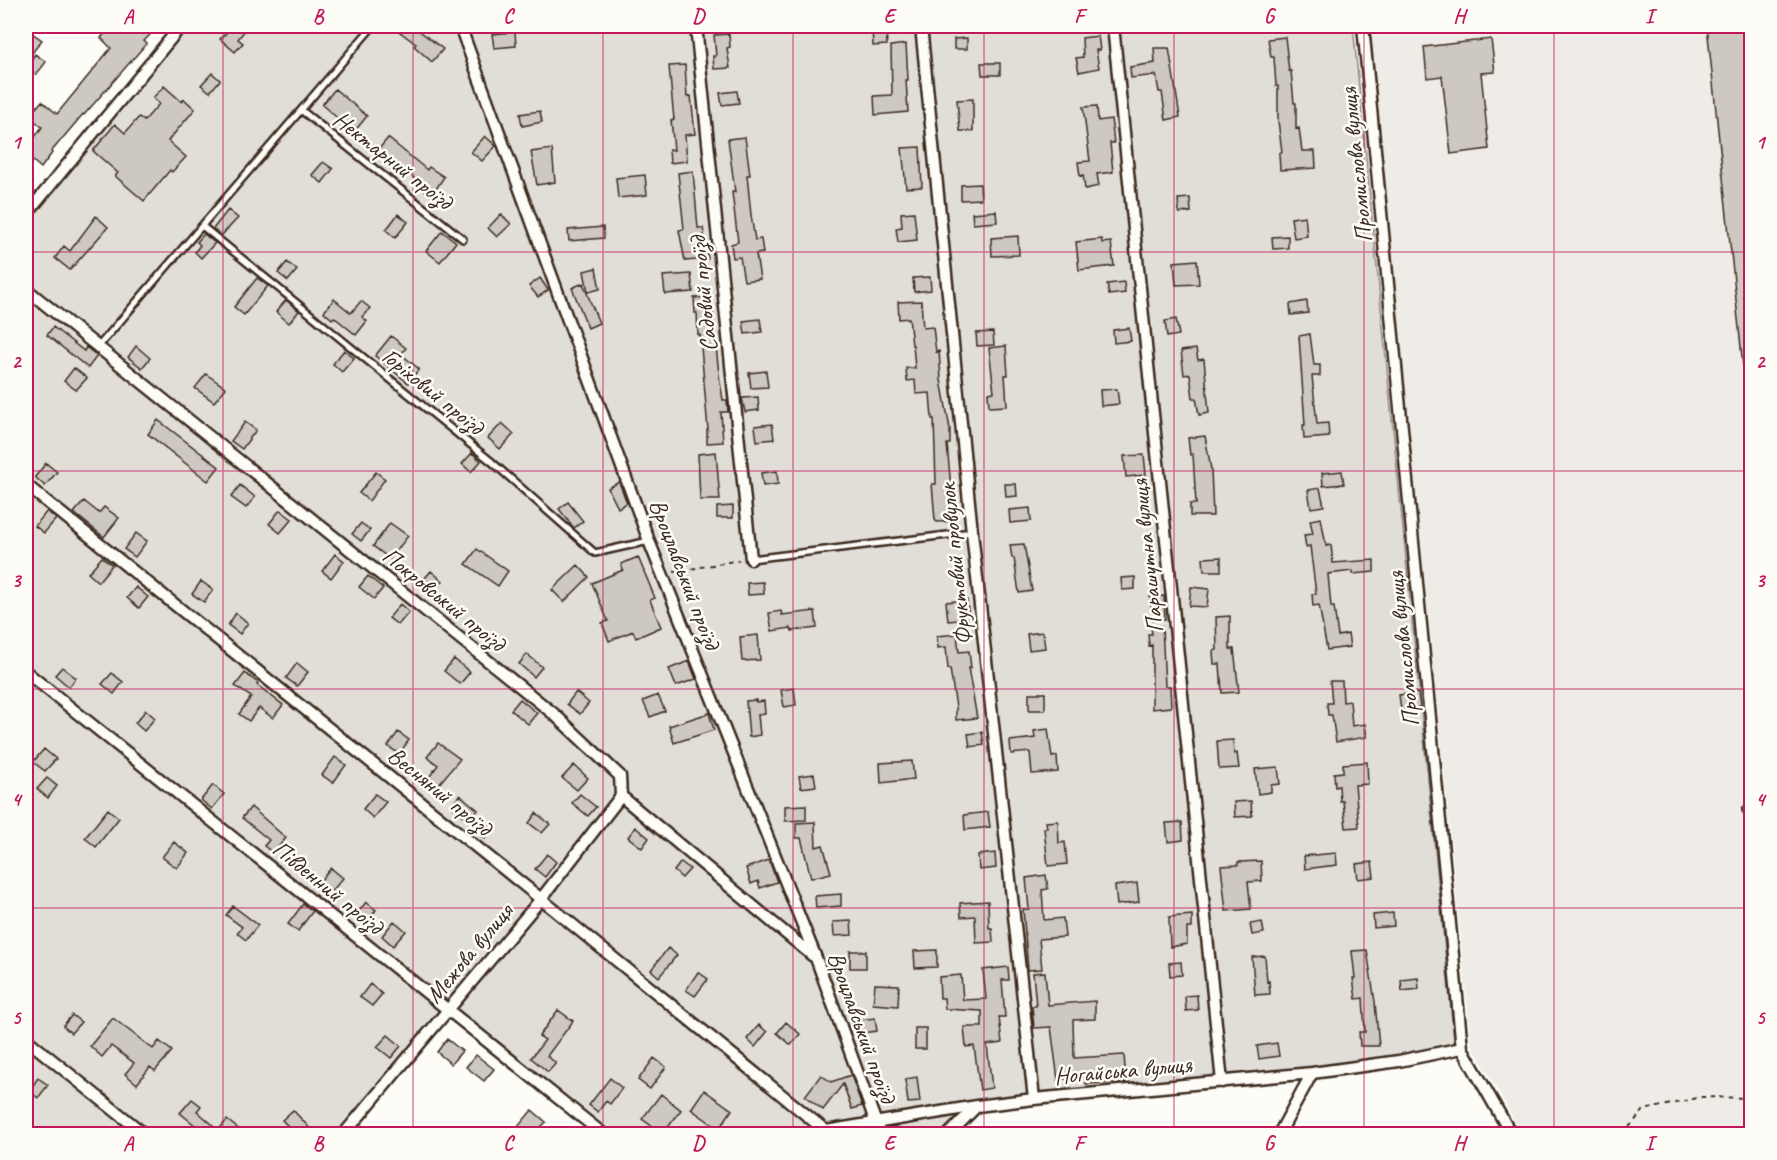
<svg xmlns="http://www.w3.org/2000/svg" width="1777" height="1160" font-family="Caveat,sans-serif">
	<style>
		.built { fill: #efece7 }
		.green { fill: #e1ded7; stroke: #8e847a; stroke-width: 1.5 }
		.building { fill: #cdc8c2; stroke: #3b2a1e; stroke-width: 1.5 }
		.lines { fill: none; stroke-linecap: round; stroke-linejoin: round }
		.service-casing { stroke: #3b2a1e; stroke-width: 10 }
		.minor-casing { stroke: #3b2a1e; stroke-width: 15 }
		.path { stroke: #3b2a1e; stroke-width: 2; stroke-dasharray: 4.5 4.5; stroke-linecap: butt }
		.service { stroke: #fdfcf7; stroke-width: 5 }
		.minor { stroke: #fdfcf7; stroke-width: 10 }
		.grid { fill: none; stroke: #c2185b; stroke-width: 1.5; stroke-opacity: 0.55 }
		.labels { text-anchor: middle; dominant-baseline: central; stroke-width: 5; stroke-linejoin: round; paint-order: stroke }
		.street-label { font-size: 24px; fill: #3b2a1e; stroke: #fdfcf7 }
		.neatline { fill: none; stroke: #c2185b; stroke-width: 2 }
		.grid-label { font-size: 20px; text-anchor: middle; font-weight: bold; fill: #c2185b }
	</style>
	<rect width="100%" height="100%" fill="#fdfcf7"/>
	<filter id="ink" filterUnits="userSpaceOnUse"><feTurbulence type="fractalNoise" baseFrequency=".0167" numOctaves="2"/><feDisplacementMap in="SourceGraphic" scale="12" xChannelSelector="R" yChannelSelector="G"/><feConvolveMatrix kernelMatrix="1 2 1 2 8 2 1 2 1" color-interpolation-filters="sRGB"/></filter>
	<g filter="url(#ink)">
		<path class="built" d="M1369 26H1751V1134H1522L1471 1043Z"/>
		<path class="green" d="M188 26H1353L1455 1051 1399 1061 977 1106 949 1134H603L449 1010 344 1134H26V224Z"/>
		<path class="building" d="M124 26H158L144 41 147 43 84 115 83 114 51 152 52 153 41 168 26 155V149L42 127 29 116 42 101 57 114 111 48 101 38 110 27 117 33Z
			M233 26H248L238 39 243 43 235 52 220 39Z
			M392 26H413L443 49 432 62 414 46 416 44Z
			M1707 26H1752V375L1744 376Z
			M886 27 887 45 873 46 872 28Z
			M515 32 516 46 494 48 492 34Z
			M32 33 42 40 26 61V41Z
			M729 34 730 47 727 48 730 68 714 69 713 56H716L714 35Z
			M1098 36 1100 50H1096L1099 68 1079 72 1076 58 1083 57 1082 38Z
			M1285 37 1289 71H1291L1294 103H1296V129L1299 128 1302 151H1315L1316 168 1280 170 1279 153 1282 152 1278 121V86H1276L1274 57H1271L1268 39Z
			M967 38V49H954V39Z
			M1491 39 1495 72 1481 73 1489 149 1451 154 1442 76 1427 78 1424 47Z
			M906 44 908 80H906L908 112 875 115 874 96 892 95 891 46Z
			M1154 48H1169L1180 117 1166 120 1162 92H1159L1156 75 1131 78 1130 67 1155 63Z
			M35 54 46 62 36 75 26 67Z
			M981 63H1000V75H982Z
			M685 65 687 97 691 96 695 134 685 135 687 161 670 163 669 150H674L671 120H674L669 66Z
			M212 73 220 80 210 92 201 85Z
			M164 86 182 102 184 99 195 109 168 141 186 157 172 172 170 170 144 201 115 176 118 173 93 151 115 124 125 133 139 117 144 121 159 104 153 98Z
			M335 89 367 116 354 132 322 105Z
			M737 91 739 103 722 105 720 93Z
			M973 99V131H960L957 100Z
			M1097 106 1098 121 1111 119 1114 143H1110L1113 172 1097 174 1099 186 1085 189 1083 175 1080 176 1078 162 1090 161 1083 107Z
			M540 111 542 122 522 126 520 114Z
			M485 136 496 146 482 161 471 152Z
			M745 137 750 175H747L751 215 755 240 761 239 763 253 756 254 760 279 744 281 740 257 733 258 731 244 738 242 732 192H735L728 139Z
			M388 138 427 170 429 167 444 177 432 195 417 185 419 182 378 150Z
			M920 147 922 187 906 188 902 148Z
			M552 149 555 182 537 185 531 152Z
			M323 162 333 169 322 183 312 175Z
			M693 171 698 228H703L708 259 685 261 679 230 684 229 678 173Z
			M645 175 647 195 618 198 616 178Z
			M980 184 981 199 961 200V185Z
			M1190 198 1191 212 1179 213 1178 199Z
			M228 210 238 218 221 236 213 229Z
			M996 211 997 222 973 224 972 213Z
			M914 212 917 240 898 242 896 228 902 227 901 213Z
			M398 214 408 222 395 238 386 230Z
			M501 214 511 224 497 237 488 228Z
			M96 216 108 227 70 270 55 258 64 246 70 251Z
			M1305 216 1307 236 1294 238 1291 218Z
			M603 227 604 238 569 241 568 230Z
			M442 231 456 242 440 262 426 251Z
			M204 234 215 243 201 258 195 252 200 245 197 242Z
			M1018 236 1019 255 992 256 991 238Z
			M1288 236V248L1273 249 1272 237Z
			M1102 239V243L1111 242 1114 266 1079 270 1076 242Z
			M1197 260 1199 284 1176 285 1174 262Z
			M287 262 297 270 288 281 278 273Z
			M596 268 600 289 588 292 584 271Z
			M691 274 693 292 665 294 663 276Z
			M930 277 931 290 914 292 913 278Z
			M257 278 268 286 244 315 234 307Z
			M540 278 548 290 538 297 529 286Z
			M1124 282 1125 293 1109 295 1107 284Z
			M583 283 599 323 588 328 572 288Z
			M711 297 719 375 723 400H727L728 412H721L723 442 707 443V430H708L700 335H698L697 313H695L694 298Z
			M334 299 351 313 361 301 370 308 362 317 367 321 356 335 334 317 332 319 324 312Z
			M286 300 299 311 289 323 276 312Z
			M921 301 923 328 933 327 936 352 939 351 941 380 950 429V444H947L954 521 937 522 935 520 932 484H936L934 419H932L930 393 916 394 915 380 907 381 906 368H915L913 345H912L909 318 899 319 898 302Z
			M1307 301 1308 313 1291 315 1290 304Z
			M760 319 762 332 745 334 743 321Z
			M1176 319 1179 335 1167 337 1165 321Z
			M53 327 84 351 86 347 97 356 88 368 47 335Z
			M1129 328 1131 341 1114 343 1113 330Z
			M993 332 994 345 977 346 976 333Z
			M1310 334 1314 365H1320V376H1312L1317 424 1328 423 1329 437 1304 439 1303 425H1305L1299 336Z
			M391 336 406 348 401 354 419 369 408 383 375 356Z
			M136 346 150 358 142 368 128 357Z
			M1006 346 1008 375H1005L1007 406 989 407 988 393 994 392 989 348Z
			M1196 349 1198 360 1204 359 1209 413 1199 415 1196 398H1193L1190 374 1184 375 1181 351Z
			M344 350 354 358 342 372 333 364Z
			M74 368 87 378 76 390 64 381Z
			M766 371 768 387 751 388 749 373Z
			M206 374 226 388 214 402 195 388Z
			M1117 389 1119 404 1101 406 1100 390Z
			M758 397 759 410 745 412 742 398Z
			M158 420 219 467 208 481 148 434Z
			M245 422 256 430 242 449 231 441Z
			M502 423 514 434 500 449 488 438Z
			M772 424 774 439 757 441 755 426Z
			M1205 436 1211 469 1213 516H1190V504H1196L1195 488 1193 454 1190 455 1188 438Z
			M716 452 720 500H700L698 454Z
			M472 453 481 461 471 472 462 464Z
			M1144 455 1146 475 1126 477 1124 456Z
			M46 463 57 472 45 486 35 477Z
			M777 471 778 484 763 486 761 473Z
			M1342 471 1344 484 1323 486 1322 473Z
			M376 472 385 479 369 501 359 493Z
			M619 482 627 503 618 508 608 488Z
			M1005 484H1016L1017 496 1006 497Z
			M240 485 255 497 246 508 231 497Z
			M1320 488 1324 506 1311 508 1308 490Z
			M84 501 99 513 104 507 119 518 104 537 74 513Z
			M568 502 583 521 574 528 559 509Z
			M733 506V518H717V507Z
			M1030 508 1031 521 1010 523 1009 510Z
			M280 510 292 519 280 533 269 524Z
			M47 511 56 519 44 533 35 526Z
			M1321 518 1326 546 1331 545 1333 563 1374 560V572L1353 574V571L1328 574 1331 607H1334L1338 636 1348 634 1350 647 1327 650 1319 605 1313 606 1312 594H1316L1310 546 1306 547 1304 535 1313 534 1310 520Z
			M361 523 370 530 361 541 352 534Z
			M390 523 408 536 390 559 373 546Z
			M136 533 147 541 135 557 124 549Z
			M1024 544 1032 591 1019 593 1014 558H1012L1010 545Z
			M477 549 508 571 498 586 466 564Z
			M335 554 344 561 331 578 322 571Z
			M102 557 112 565 98 582 88 573Z
			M638 557 655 598 650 600 661 627 636 638 633 631 609 641 602 623 608 621 592 583 623 570 621 564Z
			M1221 557V571H1204L1203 558Z
			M578 565 589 577 564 602 552 590Z
			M431 571 443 581 436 589 424 579Z
			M368 576 383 588 374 599 359 587Z
			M1135 577V589L1122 590 1121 578Z
			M201 581 213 590 204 602 192 594Z
			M763 582 764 594 748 595 747 583Z
			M136 587 148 597 139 608 127 598Z
			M1191 587 1209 589 1207 607 1189 606Z
			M1164 596 1165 619 1153 620 1150 597Z
			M967 600 969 619 948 621 946 602Z
			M400 604 409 612 398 625 389 618Z
			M781 611 782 615 815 611 817 628 792 631 791 628 772 631 769 613Z
			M236 613 248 623 240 634 228 625Z
			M1230 616V649H1234L1239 692 1222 693 1220 664H1214L1213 651 1217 650 1216 617Z
			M1162 626 1165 686H1170L1171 707 1152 709V645L1149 646 1148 634H1152L1151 627Z
			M1043 632 1045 648 1029 650 1027 634Z
			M957 634 959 652 969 651 971 668H968L977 718 956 720V707L950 669H948L946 647 938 648 937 636Z
			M758 635 760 660 742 661 740 637Z
			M527 654 542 667 534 677 519 664Z
			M454 659 470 672 460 684 444 671Z
			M689 661 696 679 676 686 669 669Z
			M297 663 308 672 297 686 286 678Z
			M62 667 76 678 69 687 55 675Z
			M112 673 123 682 114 694 102 684Z
			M245 673 258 683 257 685 283 705 273 718 259 708 249 721 239 714 251 697 235 686Z
			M1330 681H1342L1343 702 1350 701 1352 726 1365 724 1367 737 1336 742 1332 715H1328L1327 703H1332Z
			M794 688 796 705 784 707 781 690Z
			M576 692 589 703 580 714 567 704Z
			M1029 693H1045V710H1029Z
			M1418 693 1420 707 1401 710 1399 695Z
			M658 695 665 711 650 717 643 701Z
			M520 699 537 713 528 724 511 710Z
			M756 700V702L764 701 765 714 758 715 760 735 749 737 746 701Z
			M146 710 155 718 144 731 135 723Z
			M709 713 714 730 674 743 669 726Z
			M1048 729 1052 757 1057 756 1058 772 1032 774 1030 752 1011 754 1010 741 1035 738 1034 731Z
			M398 732 409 740 399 754 388 746Z
			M982 732 984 745 970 747 968 734Z
			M1233 740 1234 754 1237 753 1239 768 1219 769 1217 741Z
			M438 743 460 759 433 791 424 784 438 765 427 757Z
			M44 749 56 759 45 771 33 762Z
			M335 757 346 765 333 783 322 775Z
			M912 761 914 779 881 783 880 763Z
			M1367 762 1368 784 1355 785 1359 827 1346 828 1343 801H1340L1339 786 1335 787 1334 773 1343 772V764Z
			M574 765 588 778 577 790 562 778Z
			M1278 767 1280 784 1271 785V792L1258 794 1255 769Z
			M814 774 816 786 801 788 799 776Z
			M47 778 57 786 48 798 37 789Z
			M213 785 224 794 212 809 201 800Z
			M375 794 386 802 373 818 363 809Z
			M580 794 596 807 588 816 572 803Z
			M460 795 478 810 470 821 451 806Z
			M1251 801 1252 816 1235 817 1234 802Z
			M806 805V820L785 821V806Z
			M251 807 286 838 273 853 264 846 269 840 242 818Z
			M108 809 119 818 96 847 85 838Z
			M988 812 990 827 965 830 964 815Z
			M536 813 550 824 542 833 529 823Z
			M480 819 493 829 485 839 473 829Z
			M1058 821 1059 843 1065 842 1067 864 1048 866 1044 828H1047L1046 822Z
			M815 822 816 847 823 845 831 873 811 878 801 838H796V823Z
			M1182 822 1183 840 1168 842 1166 823Z
			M635 827 649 838 642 848 628 837Z
			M174 842 188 853 177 868 162 857Z
			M995 853 996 868 979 870 978 855Z
			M1336 853 1337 865 1305 869 1304 856Z
			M547 854 556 862 545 877 535 869Z
			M769 860 777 882 760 888 758 881 751 884 746 868Z
			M1261 861 1262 881 1248 882 1251 909 1226 911 1221 866 1238 865V862Z
			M681 862 690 869 682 878 674 871Z
			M1372 862 1374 877 1358 879 1356 864Z
			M331 868 343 878 332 891 319 882Z
			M1046 875 1048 889 1042 890 1044 920 1063 918 1065 937 1039 939 1042 969 1028 970 1023 909H1029L1026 878Z
			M1137 883 1139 902 1117 905 1115 886Z
			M841 894V906L816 908 815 896Z
			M988 901 989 928H992L993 942 976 943 975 916 961 917 960 903Z
			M366 902 376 910 365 925 355 917Z
			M303 904 313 911 298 931 288 924Z
			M233 906 258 925 246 940 237 933 242 927 226 915Z
			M1393 913 1394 926 1374 928 1373 915Z
			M1192 915V928H1187V944L1170 947 1169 917Z
			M394 921 406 931 393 946 382 936Z
			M851 921 852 935 834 936 833 922Z
			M1262 922 1264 933 1252 935 1250 924Z
			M668 948 677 955 659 977 651 970Z
			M937 950V967L915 968 914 951Z
			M1367 950 1375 1002 1379 1046H1360L1359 1032H1365L1363 998 1356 999 1353 978H1355L1352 951Z
			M850 951H866V968H850Z
			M1265 956 1267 982 1269 981 1270 994 1255 995 1252 957Z
			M1181 962 1182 975 1170 976 1169 963Z
			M1008 967 1009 980H1002L1005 1017H999L1002 1043 987 1045 992 1088 980 1090 974 1046 966 1047 964 1027H982V1011L945 1009 944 998H940L939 977 961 975 963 1000 986 999 983 970Z
			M698 972 708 979 695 996 686 990Z
			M1045 972 1048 1005 1095 1001V1019L1073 1020 1074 1058 1124 1055 1126 1082 1086 1084 1085 1077 1058 1080 1051 1027 1034 1028 1032 1006H1036L1033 973Z
			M1418 978 1419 989 1402 991 1401 980Z
			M370 984 382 994 372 1006 360 997Z
			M875 984 899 985 898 1006 873 1004Z
			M1197 995 1198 1010 1186 1011 1185 996Z
			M558 1010 573 1021 547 1056 556 1063 548 1072 531 1058 545 1040 539 1036Z
			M72 1015 81 1022 71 1033 63 1026Z
			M113 1018 153 1049 159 1041 172 1051 155 1071 150 1067 137 1084 125 1074 134 1063 111 1046 102 1057 90 1046Z
			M875 1018 877 1031 861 1033 859 1020Z
			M786 1022 800 1034 791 1045 777 1033Z
			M759 1025 767 1032 755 1047 747 1039Z
			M915 1028H926V1049H915Z
			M388 1035 401 1046 391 1058 377 1047Z
			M447 1039 462 1051 451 1064 437 1052Z
			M1277 1043 1279 1056 1259 1059 1257 1046Z
			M476 1055 494 1069 484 1081 466 1067Z
			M654 1058 666 1067 650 1089 638 1080Z
			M821 1075 831 1082 851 1075 862 1106 852 1109 843 1084 823 1110 805 1096Z
			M917 1077 920 1102 908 1103 905 1079Z
			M38 1078 48 1085 38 1098 29 1091Z
			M610 1078 622 1088 610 1104 606 1101 598 1112 589 1105Z
			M704 1090 732 1110 719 1129 691 1109Z
			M661 1094 681 1110 663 1134 642 1119Z
			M192 1099 201 1106 197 1111 213 1125 205 1134H200L193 1129 196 1126 180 1113Z
			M293 1110 315 1134H296L282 1120Z
			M532 1110 546 1122 534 1134H525L517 1128Z
			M227 1120 245 1134H215Z"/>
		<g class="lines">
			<defs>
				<path id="service" d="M167 26 175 32
					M301 110 463 239
					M202 226 492 462 595 553 649 541
					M98 347 373 26
					M751 559 972 532
					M1746 810H1752"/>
				<path id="minor" d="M460 26 649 541 816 958 880 1134
					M696 26 751 559
					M921 26 972 532 1034 1099
					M1113 26 1222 1082
					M1363 26 1462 1048 1511 1134
					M26 215 181 26
					M26 289 554 714 620 776 621 796 813 956
					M26 485 541 899 826 1131 977 1106
					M26 672 603 1134
					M26 1039 144 1134
					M344 1134 541 899 621 796
					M949 1134 977 1106 1034 1099 1312 1073 1399 1061 1462 1048
					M1279 1134 1312 1073"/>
			</defs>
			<use href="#service" class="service-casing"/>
			<use href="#minor" class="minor-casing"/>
			<path class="path" d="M674 572 739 560
				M1623 1134 1644 1110 1702 1097 1752 1098"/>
			<use href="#service" class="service"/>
			<use href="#minor" class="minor"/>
		</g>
	</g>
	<path class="grid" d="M223 26V1134M413 26V1134M603 26V1134M793 26V1134M984 26V1134M1174 26V1134M1364 26V1134M1554 26V1134M26 252H1752M26 471H1752M26 689H1752M26 908H1752"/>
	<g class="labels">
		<g class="street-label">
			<text transform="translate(393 160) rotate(38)">Нектарний проїзд</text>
			<text transform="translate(1356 165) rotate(-96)">Промислова вулиця</text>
			<text transform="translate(703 294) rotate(-96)">Садовий проїзд</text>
			<text transform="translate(433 391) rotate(39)">Горіховий проїзд</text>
			<text transform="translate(1147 556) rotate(-96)">Парашутна вулиця</text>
			<text transform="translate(955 564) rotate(-96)">Фруктовий провулок</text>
			<text transform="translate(685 574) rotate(69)">Вроцлавський проїзд</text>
			<text transform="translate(444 599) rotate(39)">Покровський проїзд</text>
			<text transform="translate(1403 649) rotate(-96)">Промислова вулиця</text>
			<text transform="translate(440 791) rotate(39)">Весняний проїзд</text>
			<text transform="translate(328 887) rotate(39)">Південний проїзд</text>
			<text transform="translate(469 953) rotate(-50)">Межова вулиця</text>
			<text transform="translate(862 1027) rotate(70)">Вроцлавський проїзд</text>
			<text transform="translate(1123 1070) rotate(-5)">Ногайська вулиця</text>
		</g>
	</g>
	<rect width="1777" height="1160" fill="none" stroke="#fdfcf7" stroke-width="66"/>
	<rect x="33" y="33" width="1711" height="1094" class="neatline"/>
	<g class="grid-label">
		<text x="128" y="23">A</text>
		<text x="318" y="23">B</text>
		<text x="508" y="23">C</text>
		<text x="698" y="23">D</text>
		<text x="889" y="23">E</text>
		<text x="1079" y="23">F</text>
		<text x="1269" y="23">G</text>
		<text x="1459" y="23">H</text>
		<text x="1649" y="23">I</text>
		<text x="16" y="149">1</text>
		<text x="1760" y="149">1</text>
		<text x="16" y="368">2</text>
		<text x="1760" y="368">2</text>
		<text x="16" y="587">3</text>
		<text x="1760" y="587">3</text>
		<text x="16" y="806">4</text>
		<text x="1760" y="806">4</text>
		<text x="16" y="1024">5</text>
		<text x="1760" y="1024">5</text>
		<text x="128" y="1150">A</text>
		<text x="318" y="1150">B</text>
		<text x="508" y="1150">C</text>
		<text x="698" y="1150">D</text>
		<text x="889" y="1150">E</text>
		<text x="1079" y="1150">F</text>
		<text x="1269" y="1150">G</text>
		<text x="1459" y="1150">H</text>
		<text x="1649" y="1150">I</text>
	</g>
</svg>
